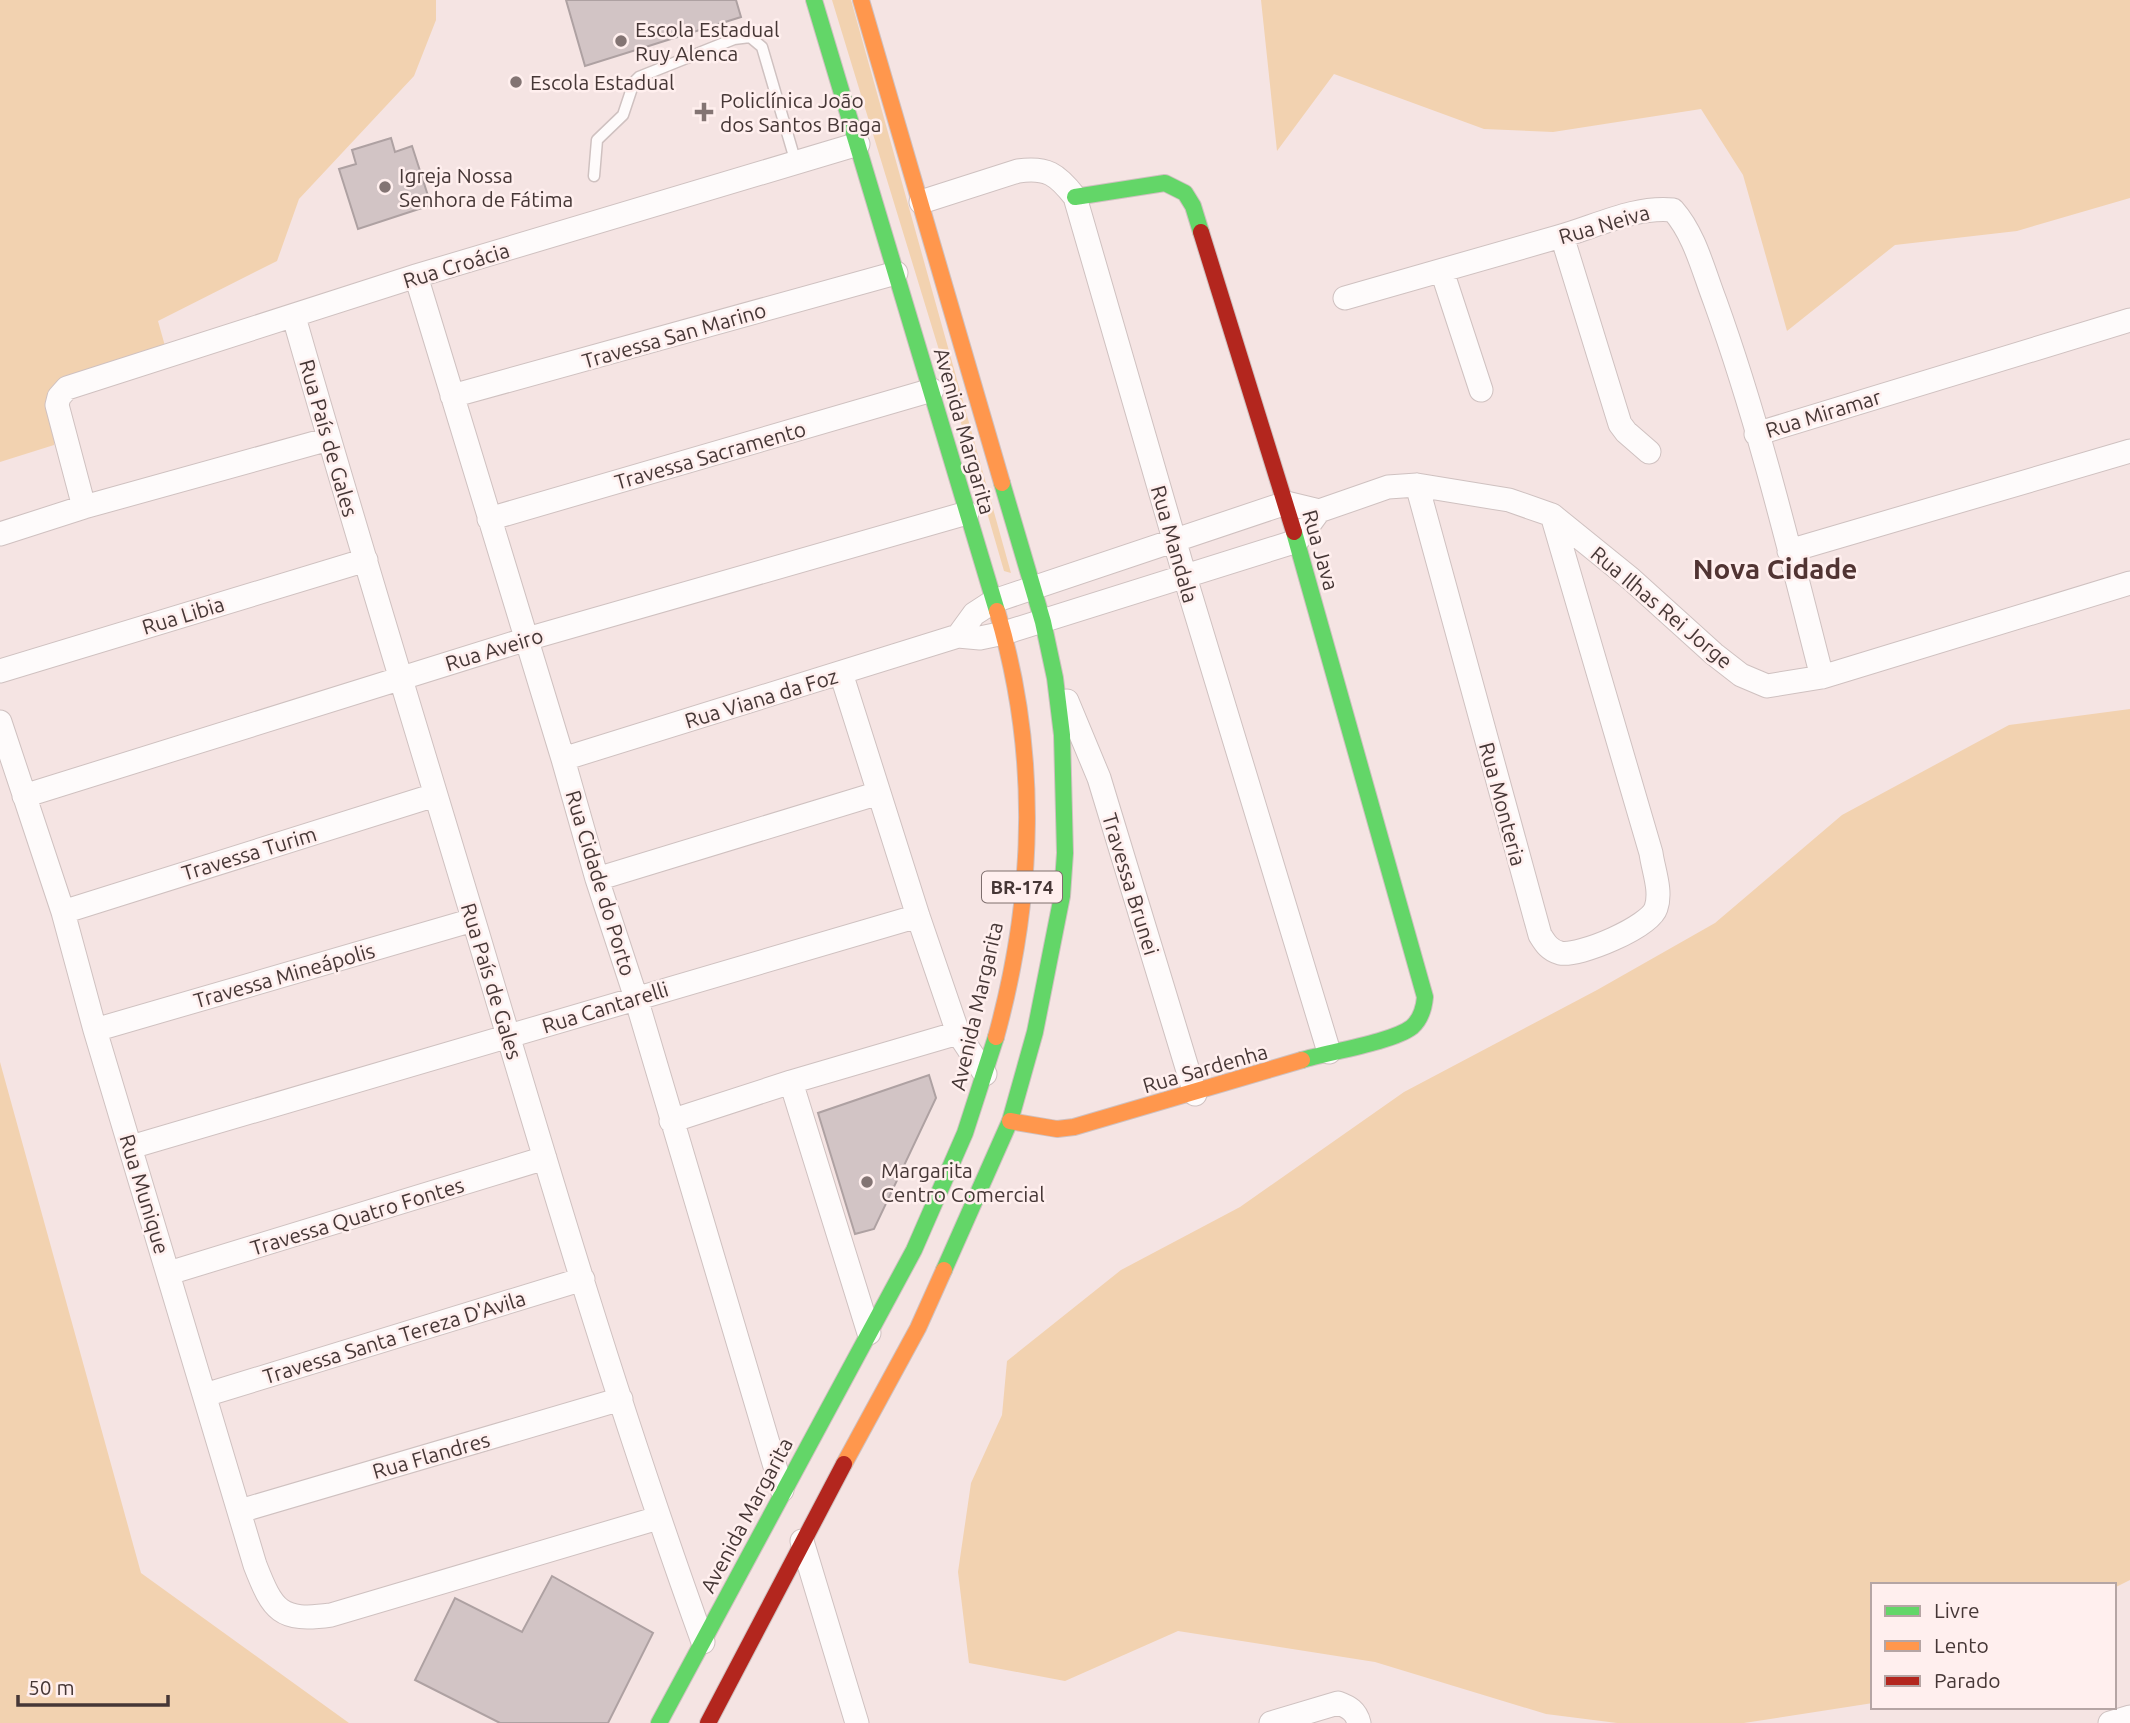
<svg xmlns="http://www.w3.org/2000/svg" width="2130" height="1723" font-family="Ubuntu,sans-serif">
	<style>
		.green { fill: #f2d2b0 }
		.building { fill: #d2c4c5; stroke: #aea1a2; stroke-width: 2 }
		.lines { fill: none; stroke-linecap: round; stroke-linejoin: round }
		.lane-casing { stroke: #cfc1c0; stroke-width: 13 }
		.street-casing { stroke: #cfc1c0; stroke-width: 25 }
		.fast-casing { stroke: #cfc1c0; stroke-width: 18 }
		.slow-casing { stroke: #cfc1c0; stroke-width: 18 }
		.jam-casing { stroke: #cfc1c0; stroke-width: 18 }
		.lane { stroke: #fefbfb; stroke-width: 10 }
		.street { stroke: #fefbfb; stroke-width: 23 }
		.fast { stroke: #63d668; stroke-width: 16 }
		.slow { stroke: #ff974d; stroke-width: 16 }
		.jam { stroke: #b3261e; stroke-width: 16 }
		.poi-dot { fill: #837473; stroke: #ffefee; stroke-width: 2.5 }
		.labels { text-anchor: middle; dominant-baseline: central; stroke-width: 5; stroke-linejoin: round; paint-order: stroke }
		.shield { fill: #ffefee; stroke: #7e6e6d; stroke-width: 2 }
		.shield-label { font-size: 19px; font-weight: bold; fill: #463736 }
		.poi-label { font-size: 21px; fill: #463736; stroke: #ffefee; text-anchor: start }
		.street-label { font-size: 21px; fill: #463736; stroke: #ffefee }
		.district-label { font-size: 28px; font-weight: bold; fill: #513433; stroke: #ffefee }
	</style>
	<rect width="100%" height="100%" fill="#f5e4e3"/>
	<path class="green" d="M0 0H436V20L414 76 299 199 277 261 158 321 165 346 57 382 54 445 0 462Z
		M832 0H851L1011 573 1004 571 957 409Z
		M1261 0H2130V198L2017 231 1895 245 1787 331 1743 175 1701 109 1553 132 1484 129 1334 74 1277 151Z
		M2130 709V1580L2114 1588V1585H1873V1703L1744 1723H1617L1546 1714 1375 1662 1178 1631 1065 1681 969 1663 958 1572 971 1483 1002 1415 1007 1361 1121 1270 1240 1207 1404 1092 1597 990 1715 923 1842 815 2009 725Z
		M0 1062 141 1573 349 1723H0Z"/>
	<path class="building" d="M566 0H736L741 17 585 66Z
		M391 138 395 152 412 146 431 205 358 229 339 169 356 164 352 150Z
		M929 1075 936 1098 874 1229 855 1234 818 1113Z
		M552 1576 653 1633 608 1723H500L415 1680 455 1598 522 1632Z"/>
	<g class="lines">
		<defs>
			<path id="lane" d="M594 176 597 140 623 115 634 82 639 77 734 39 750 37 762 47 796 163"/>
			<path id="street" d="M921 202 1018 171C1047 167 1057 174 1075 197L1185 577 1329 1052
				M1562 236 1620 424 1626 432 1649 452
				M1442 271 1481 390
				M416 276 563 759 597 879 636 998 782 1490
				M1345 298C1416 278 1487 258 1558 237 1595 227 1634 206 1673 210 1695 235 1703 270 1715 301 1759 423 1790 552 1822 677
				M294 317C353 524 417 731 479 938 549 1174 619 1410 703 1642
				M452 396 896 273
				M1756 434 2130 320
				M1417 485 1540 935C1545 943 1549 950 1560 953 1579 957 1650 927 1656 908 1662 891 1653 869 1651 853L1552 515
				M84 507 57 405 59 397 67 388 416 276 858 144
				M489 519 932 390
				M0 534 84 507 329 439
				M1789 551 2130 451
				M958 636 974 614 994 601 1286 503 1319 511 1388 487 1417 485 1509 500 1552 515 1631 579 1714 654 1741 675 1767 686 1822 677 2130 583
				M0 671 366 560
				M841 673 918 916 958 1033
				M1067 701 1099 778 1195 1094
				M0 722 63 912 95 1030 255 1565C273 1611 280 1622 331 1615L658 1518
				M563 759 958 636 980 638 1004 633 1297 541 1319 511
				M24 796 527 639 967 513
				M597 879 879 793
				M63 912 435 795
				M95 1030 473 920
				M791 1082 869 1333
				M671 1121 791 1082 958 1033 985 1074
				M131 1147 918 916
				M169 1273 545 1158
				M205 1395 583 1279
				M240 1511 621 1399
				M802 1541 857 1723
				M1271 1723 1338 1703C1349 1707 1356 1711 1359 1723
				M2110 1723 2130 1717"/>
			<path id="fast" d="M814 0 997 611
				M1075 197 1165 183 1185 193 1193 206 1201 232
				M1294 532 1425 997C1424 1008 1421 1019 1412 1027 1393 1042 1329 1052 1302 1060
				M944 1270 1010 1121 1035 1032 1062 896 1065 853 1062 735 1055 678 1043 622 1002 483
				M659 1723 914 1250 965 1133 996 1037"/>
			<path id="slow" d="M861 0 1002 483
				M996 1037C1035 896 1039 751 997 611
				M1010 1121 1057 1129 1074 1127 1302 1060
				M844 1464 918 1328 944 1270"/>
			<path id="jam" d="M1201 232 1294 532
				M708 1723 844 1464"/>
		</defs>
		<use href="#lane" class="lane-casing"/>
		<use href="#street" class="street-casing"/>
		<use href="#fast" class="fast-casing"/>
		<use href="#slow" class="slow-casing"/>
		<use href="#jam" class="jam-casing"/>
		<use href="#lane" class="lane"/>
		<use href="#street" class="street"/>
		<use href="#fast" class="fast"/>
		<use href="#slow" class="slow"/>
		<use href="#jam" class="jam"/>
	</g>
	<g class="poi-dot">
		<circle cx="621" cy="41" r="7"/>
		<circle cx="516" cy="82" r="7"/>
		<path d="M700.5 101.5h7v7h7v7h-7v7h-7v-7h-7v-7h7z"/>
		<circle cx="385" cy="187" r="7"/>
		<circle cx="867" cy="1182" r="7"/>
	</g>
	<g class="labels">
		<rect class="shield" x="982" y="871.5" width="80" height="31" rx="5"/>
		<g class="shield-label">
			<text x="1022" y="887">BR-174</text>
		</g>
		<g class="poi-label">
			<text x="635" y="29">Escola Estadual<tspan x="635" dy="24">Ruy Alenca</tspan></text>
			<text x="530" y="82">Escola Estadual</text>
			<text x="720" y="100">Policlínica João<tspan x="720" dy="24">dos Santos Braga</tspan></text>
			<text x="399" y="175">Igreja Nossa<tspan x="399" dy="24">Senhora de Fátima</tspan></text>
			<text x="881" y="1170">Margarita<tspan x="881" dy="24">Centro Comercial</tspan></text>
		</g>
		<g class="street-label">
			<text transform="translate(1604 224) rotate(-16)">Rua Neiva</text>
			<text transform="translate(456 265) rotate(-17)">Rua Croácia</text>
			<text transform="translate(674 335) rotate(-16)">Travessa San Marino</text>
			<text transform="translate(1823 413) rotate(-17)">Rua Miramar</text>
			<text transform="translate(965 431) rotate(74)">Avenida Margarita</text>
			<text transform="translate(329 438) rotate(74)">Rua País de Gales</text>
			<text transform="translate(710 455) rotate(-16)">Travessa Sacramento</text>
			<text transform="translate(1175 544) rotate(74)">Rua Mandala</text>
			<text transform="translate(1321 550) rotate(74)">Rua Java</text>
			<text transform="translate(1662 607) rotate(40)">Rua Ilhas Rei Jorge</text>
			<text transform="translate(183 615) rotate(-17)">Rua Libia</text>
			<text transform="translate(494 649) rotate(-17)">Rua Aveiro</text>
			<text transform="translate(761 698) rotate(-17)">Rua Viana da Foz</text>
			<text transform="translate(1503 804) rotate(75)">Rua Monteria</text>
			<text transform="translate(249 853) rotate(-17)">Travessa Turim</text>
			<text transform="translate(601 883) rotate(73)">Rua Cidade do Porto</text>
			<text transform="translate(1131 884) rotate(73)">Travessa Brunei</text>
			<text transform="translate(284 975) rotate(-16)">Travessa Mineápolis</text>
			<text transform="translate(492 981) rotate(73)">Rua País de Gales</text>
			<text transform="translate(976 1006) rotate(-77)">Avenida Margarita</text>
			<text transform="translate(605 1007) rotate(-17)">Rua Cantarelli</text>
			<text transform="translate(1205 1068) rotate(-16)">Rua Sardenha</text>
			<text transform="translate(145 1194) rotate(73)">Rua Munique</text>
			<text transform="translate(357 1216) rotate(-17)">Travessa Quatro Fontes</text>
			<text transform="translate(394 1337) rotate(-17)">Travessa Santa Tereza D'Avila</text>
			<text transform="translate(431 1455) rotate(-16)">Rua Flandres</text>
			<text transform="translate(746 1515) rotate(-62)">Avenida Margarita</text>
		</g>
		<g class="district-label">
			<text x="1775" y="568">Nova Cidade</text>
		</g>
	</g>
	<rect x="1871" y="1583" width="245" height="126" fill="#ffefee" stroke="#b5a5a4" stroke-width="2"/>
	<rect x="1885" y="1606" width="35" height="10" fill="#63d668" stroke="#b5a5a4" stroke-width="2"/>
	<text x="1934" y="1618" font-size="21" fill="#463736">Livre</text>
	<rect x="1885" y="1641" width="35" height="10" fill="#ff974d" stroke="#b5a5a4" stroke-width="2"/>
	<text x="1934" y="1653" font-size="21" fill="#463736">Lento</text>
	<rect x="1885" y="1676" width="35" height="10" fill="#b3261e" stroke="#b5a5a4" stroke-width="2"/>
	<text x="1934" y="1688" font-size="21" fill="#463736">Parado</text>
	<path d="M18 1695v10h150v-10" fill="none" stroke="#463736" stroke-width="3.5"/>
	<text x="28" y="1695" font-size="21" fill="#463736" stroke="#ffefee" stroke-width="5" paint-order="stroke">50 m</text>
</svg>
